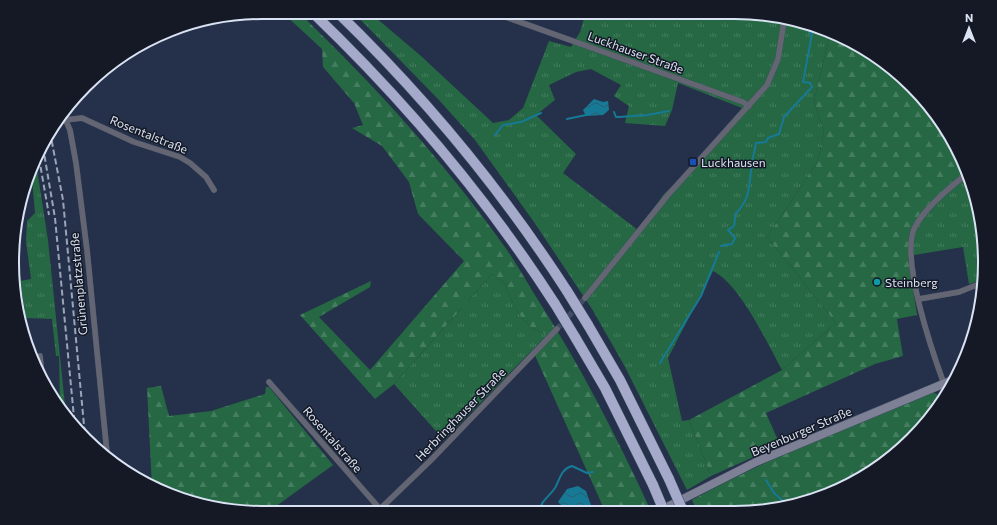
<svg xmlns="http://www.w3.org/2000/svg" width="997" height="525" font-family="Commissioner,sans-serif">
	<style>
		.grass { fill: url(#grass-tufts); fill-rule: evenodd }
		.forest { fill: url(#forest-firs) }
		.water { fill: url(#water-waves) }
		.lines { fill: none; stroke-linecap: round; stroke-linejoin: round }
		.stream { stroke: #167996; stroke-width: 2 }
		.minor-tunnel { stroke: #404c63; stroke-width: 5.5; stroke-dasharray: 5.5 3; stroke-linecap: butt }
		.minor-casing { stroke: #424d65; stroke-width: 6 }
		.secondary-casing { stroke: #424d65; stroke-width: 9 }
		.motorway-casing { stroke: #424d65; stroke-width: 11 }
		.minor { stroke: #636572; stroke-width: 5.5 }
		.secondary { stroke: #7e8196; stroke-width: 8 }
		.motorway { stroke: #a5aacb; stroke-width: 10 }
		.rail { stroke: #9ba5b8; stroke-width: 2; stroke-dasharray: 6 3; stroke-linecap: butt }
		.motorway-bridge-casing { stroke: #424d65; stroke-width: 11; stroke-linecap: butt }
		.motorway-bridge { stroke: #a5aacb; stroke-width: 10 }
		.transit-dot { fill: #1a4fb4; stroke: #141925; stroke-width: 1.5 }
		.culture-dot { fill: #0f9aa8; stroke: #141925; stroke-width: 1.5 }
		.labels { text-anchor: middle; dominant-baseline: central; stroke-width: 3; stroke-linejoin: round; paint-order: stroke }
		.street-label { font-size: 12px; fill: #dae3f3; stroke: #141925 }
		.poi-label { font-size: 12px; fill: #dae3f3; stroke: #141925; text-anchor: start }
		.rim { fill: none; stroke: #dae3f3; stroke-width: 2 }
	</style>
	<defs>
		<pattern id="grass-tufts" width="24" height="20" patternUnits="userSpaceOnUse"><rect width="24" height="20" fill="#256843"/><path d="M3 7l-1-3M5 7V3M7 7l1-3M15 17l-1-3M17 17v-4M19 17l1-3" fill="none" stroke="#447d5f"/></pattern>
		<pattern id="forest-firs" width="22" height="20" patternUnits="userSpaceOnUse"><rect width="22" height="20" fill="#256843"/><path d="M5 1l3.5 6h-7zM16 11l3.5 6h-7z" fill="#447d5f"/></pattern>
		<pattern id="water-waves" width="16" height="10" patternUnits="userSpaceOnUse"><rect width="16" height="10" fill="#167996"/><path d="M0 5q4-4 8 0t8 0" fill="none" stroke="#296173"/></pattern>
	</defs>
	<rect width="100%" height="100%" fill="#25314a"/>
	<path class="grass" d="M353 12H369L421 56 493 123 509 120 523 108 549 41 571 47 580 32 586 12 751 13 830 34 814 101 824 131 818 161 767 237 836 323 782 370C767 343 740 284 713 271L668 358 682 421 689 420 711 476 687 490 624 365 592 309 534 222 475 140 438 99ZM591 69 621 85 614 96 629 106 625 123 665 126 672 110 678 83 742 108 682 177 664 194 638 230 563 173 576 154 536 115 555 100 549 85 576 72Z
		M36 163 48 240 66 415 60 405 59 356H56L52 319 26 318 20 281 31 279 26 241 27 221 35 213 32 179H29Z
		M966 171 972 182 984 279 969 284 963 247 908 256C908 245 908 234 913 225 923 209 950 182 966 171Z
		M492 274 505 284 515 308 522 318 532 328 547 335 444 440 394 384Z"/>
	<path class="forest" d="M282 12H298C375 85 446 164 507 250 518 266 528 284 538 300 581 367 617 437 650 509L646 511H605L533 351 547 335 532 328 522 318 515 308 505 284 492 274 394 384 375 399 300 315 371 281 370 287 319 317 370 370 464 261 418 214 409 182 382 146 352 128 363 125 354 103 323 67 322 49Z
		M830 34 845 38 923 98 966 171 940 193 913 225 909 236 908 256 917 315 897 319 903 356 875 364 766 413 780 445 711 476 689 420 782 370 836 323 767 237 818 161 824 131 814 101Z
		M161 386 169 416 211 411 265 394 266 387H269L333 465 268 512H246L152 487 147 388Z
		M932 392 937 394 939 399 932 402 935 410 923 427 874 471 830 494 767 511H697L692 500C769 457 851 426 932 392Z"/>
	<path class="water" d="M594 99 603 102 608 101 609 110 603 115 586 116 583 110Z
		M578 486 586 491 593 511H567L558 502 567 489Z"/>
	<g class="lines">
		<path class="stream" d="M614 112 616 117H619L647 115 669 111
			M567 119 586 115
			M495 135 503 125 521 122 541 113
			M721 246 732 244 735 238 728 230 734 226 736 213C751 199 749 183 752 162 753 156 755 150 756 143L766 142 768 138 779 134 784 117 812 87 810 83 803 82 812 34 809 32V28
			M660 363 701 296 719 252
			M766 480 774 493 788 505
			M539 512C541 500 549 497 555 488 560 479 561 469 572 466L587 473 593 472"/>
		<path class="minor-tunnel" d="M557 329 585 298"/>
		<defs>
			<path id="minor" d="M492 12 743 102 749 106
				M63 114 70 130 76 163 87 250 107 453
				M65 120 82 118 134 142 180 157 190 163 206 177 214 190
				M585 298 668 195 767 85 778 59 784 21
				M919 299 959 292 984 282
				M40 356 42 375
				M269 382 380 509
				M944 384C932 351 901 261 914 229 923 210 950 187 967 174
				M377 512 432 459 557 329"/>
			<path id="secondary" d="M659 511 756 462 955 379"/>
			<path id="motorway" d="M312 12C404 100 486 197 555 304
				M337 12C424 96 501 189 567 291
				M588 325 620 380 669 479
				M575 337 605 388 653 485"/>
		</defs>
		<use href="#minor" class="minor-casing"/>
		<use href="#secondary" class="secondary-casing"/>
		<use href="#motorway" class="motorway-casing"/>
		<use href="#minor" class="minor"/>
		<use href="#secondary" class="secondary"/>
		<use href="#motorway" class="motorway"/>
		<path class="rail" d="M50 132 63 200 85 436
			M43 147 55 218 75 428
			M39 158 49 215"/>
		<defs>
			<path id="motorway-bridge" d="M567 291 588 325
				M555 304 575 337
				M669 479 683 511
				M653 485 664 511"/>
		</defs>
		<use href="#motorway-bridge" class="motorway-bridge-casing"/>
		<use href="#motorway-bridge" class="motorway-bridge"/>
	</g>
	<rect class="transit-dot" x="689" y="158" width="8" height="8" rx="2"/>
	<circle class="culture-dot" cx="877" cy="282" r="4"/>
	<g class="labels">
		<g class="street-label">
			<text transform="translate(636 52) rotate(20)">Luckhauser Straße</text>
			<text transform="translate(149 134) rotate(22)">Rosentalstraße</text>
			<text transform="translate(78 284) rotate(-95)">Grünenplatzstraße</text>
			<text transform="translate(460 414) rotate(-46)">Herbringhauser Straße</text>
			<text transform="translate(801 431) rotate(-23)">Beyenburger Straße</text>
			<text transform="translate(333 439) rotate(49)">Rosentalstraße</text>
		</g>
		<g class="poi-label">
			<text x="701" y="162">Luckhausen</text>
			<text x="885" y="282">Steinberg</text>
		</g>
	</g>
	<path d="M0 0H997V525H0ZM262 19H735A243 243 0 0 1 978 262V263A243 243 0 0 1 735 506H262A243 243 0 0 1 19 263V262A243 243 0 0 1 262 19Z" fill="#141925" fill-rule="evenodd"/>
	<path class="rim" d="M262 19H735A243 243 0 0 1 978 262V263A243 243 0 0 1 735 506H262A243 243 0 0 1 19 263V262A243 243 0 0 1 262 19Z"/>
	<g transform="translate(969 28)" stroke="#141925" stroke-width="3" paint-order="stroke">
	<path d="M0-3L7 15L0 10L-7 15Z" fill="#dae3f3"/>
	<text y="-6" font-size="11" font-weight="bold" text-anchor="middle" fill="#dae3f3">N</text>
	</g>
</svg>
